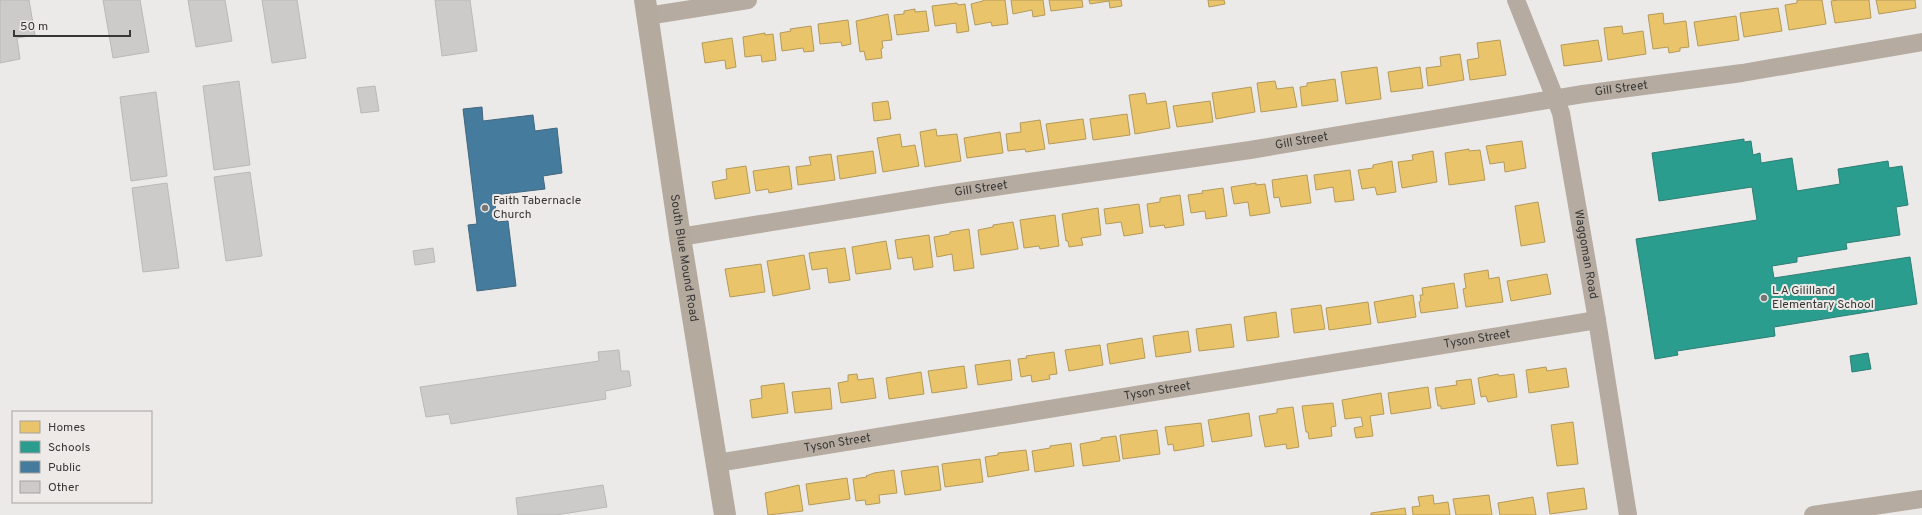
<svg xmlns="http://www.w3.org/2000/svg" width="1922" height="515" font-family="Overpass,sans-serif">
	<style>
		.homes { fill: #e9c46a; stroke: #b49a5a }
		.schools { fill: #2a9d8f; stroke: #2e7e74 }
		.public { fill: #457b9d; stroke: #41677e }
		.building { fill: #cccbc9; stroke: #bab9b8 }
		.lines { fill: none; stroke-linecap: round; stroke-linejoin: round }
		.minor { stroke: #b5aba1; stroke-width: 18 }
		.secondary { stroke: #b4aa9e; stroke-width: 22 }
		.poi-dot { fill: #777674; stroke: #edeae7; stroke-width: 1.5 }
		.labels { text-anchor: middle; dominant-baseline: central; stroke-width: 4; stroke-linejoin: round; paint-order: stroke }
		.street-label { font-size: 12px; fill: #383736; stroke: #edeae7 }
		.poi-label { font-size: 12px; fill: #383736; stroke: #edeae7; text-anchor: start }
	</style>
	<rect width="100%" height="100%" fill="#eceae8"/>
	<path class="homes" d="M983 0H1005L1008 24 992 26 991 22 975 25 971 4 983 1Z
		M1011 0H1043L1045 15 1033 17 1032 10 1013 14Z
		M1049 0H1082L1083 7 1051 11Z
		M1089 0H1121L1122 6 1110 8 1109 1 1090 4Z
		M1208 0H1224L1225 4 1209 7Z
		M1797 0H1822L1826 24 1789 30 1785 5 1797 3Z
		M1838 0H1869L1871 18 1835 23 1831 1Z
		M1876 0H1915L1916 8 1879 14Z
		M957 3 958 5 965 4 969 31 957 33 956 23 935 26 932 6Z
		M1778 8 1782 31 1744 37 1740 13Z
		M915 9V12L926 11 929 31 897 35 894 15 904 14V11Z
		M1663 13 1664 24 1686 21 1689 47 1680 48V51L1669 53 1668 47 1653 49 1648 15Z
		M888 14 892 40 882 41 883 48 881 49 882 58 866 60 864 51 860 52 856 21Z
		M1736 16 1739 40 1698 46 1694 22Z
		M848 20 851 44 842 46 841 42 820 44 818 24Z
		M811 26 814 51 804 52 803 48 782 51 780 33 791 31 790 29Z
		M1622 26 1623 34 1643 31 1646 54 1608 60 1604 28Z
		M765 33V35L773 34 776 60 762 62 761 55 745 57 743 37Z
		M732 38 736 67 726 69 725 60 705 63 702 43Z
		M1500 40 1506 75 1470 80 1467 60 1479 58 1477 43Z
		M1598 40 1602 61 1564 66 1561 45Z
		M1460 54 1464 80 1428 86 1426 68 1441 66 1440 57Z
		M1377 67 1381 99 1346 104 1341 72Z
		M1420 67 1423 88 1391 92 1388 72Z
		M1335 79 1338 101 1302 106 1300 87 1307 86V83Z
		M1275 81 1277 89 1293 87 1297 107 1261 112 1257 83Z
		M1251 87 1255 112 1216 119 1212 93Z
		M1145 93 1147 104 1166 101 1170 128 1135 134 1129 95Z
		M888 101 891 119 874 121 872 103Z
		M1210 101 1213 122 1177 127 1173 106Z
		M1127 114 1130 135 1093 140 1090 119Z
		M1083 119 1086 139 1049 144 1046 124Z
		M1040 120 1045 149 1026 152 1025 149 1008 151 1006 134 1021 132 1020 123Z
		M936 129 937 136 957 134 961 161 925 167 920 132Z
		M1000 132 1003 153 967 158 964 138Z
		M900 134 902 147 915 145 919 166 883 172 877 138Z
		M1522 141 1526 168 1505 172 1504 162 1490 164 1486 146Z
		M1469 149V151L1480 150 1485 180 1449 185 1445 153Z
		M873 151 876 173 840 179 837 156Z
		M1433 151 1437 182 1402 188 1398 162 1413 160 1412 155Z
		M831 154 835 180 798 185 796 167 811 165 809 157Z
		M1392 161 1396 192 1377 195 1375 187 1362 189 1358 170 1373 168V165Z
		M746 166 750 193 715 199 712 182 727 179 726 169Z
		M789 166 792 189 769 193 768 189 756 191 753 171Z
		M1350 170 1354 200 1335 202 1333 187 1316 190 1314 175Z
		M1307 175 1311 203 1281 207 1279 197 1274 198 1272 180Z
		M1256 183V185L1265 184 1270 213 1250 216 1248 202 1234 204 1231 187Z
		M1223 188 1227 216 1206 219 1205 211 1191 213 1188 195 1203 193 1202 191Z
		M1180 195 1184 225 1165 228 1164 225 1150 227 1147 204 1160 202V198Z
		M1538 202 1545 242 1521 246 1515 206Z
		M1139 204 1143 233 1124 236 1121 222 1106 224 1104 209Z
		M1098 208 1101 235 1081 238 1083 245 1069 247 1068 241H1066L1062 214Z
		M1055 215 1059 246 1040 249 1039 246 1024 248 1020 220Z
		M1013 222 1018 249 981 255 978 230 993 227V225Z
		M969 229 974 268 954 271 952 254 937 257 934 237 950 234V232Z
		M929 235 933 267 914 270 912 257 898 259 895 240Z
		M886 241 891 269 856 274 852 247Z
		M845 248 850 280 829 283 827 268 812 270 809 253Z
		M804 255 810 289 773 296 767 261Z
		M761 264 765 292 730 297 725 269Z
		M1488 270 1489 279 1499 277 1503 302 1466 307 1463 289 1466 288 1464 274Z
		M1547 274 1551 294 1511 301 1507 281Z
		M1454 283 1458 308 1421 313 1419 302 1421 301 1420 295H1423L1422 288Z
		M1413 295 1416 317 1378 323 1374 302Z
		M1368 302 1371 324 1329 330 1326 308Z
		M1321 305 1325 329 1294 333 1291 309Z
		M1276 312 1279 337 1247 341 1244 317Z
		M1231 324 1234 347 1199 351 1196 329Z
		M1188 331 1191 352 1156 357 1153 336Z
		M1142 338 1145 358 1110 364 1107 344Z
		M1100 345 1103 365 1069 371 1065 350Z
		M1054 352 1057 374 1049 375 1050 379 1032 382 1031 375 1021 377 1018 359 1027 358 1026 356Z
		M1010 360 1012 380 978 385 975 365Z
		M964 366 967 388 932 393 928 371Z
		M1546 367 1547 371 1566 368 1569 387 1529 393 1526 370Z
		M921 372 924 394 889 399 886 378Z
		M857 374 858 380 873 378 876 398 841 403 838 383 848 381V375Z
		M1498 374 1499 376 1514 374 1517 397 1488 402 1486 396 1481 397 1478 378Z
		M1471 379 1475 404 1441 409V406H1438L1435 388 1457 385 1456 381Z
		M784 383 788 413 752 418 750 400 762 398 761 386Z
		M1428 387 1431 408 1391 414 1388 393Z
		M830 388 832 409 795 413 792 392Z
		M1381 393 1384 414 1370 416 1373 436 1356 438 1354 428 1363 426 1361 417 1345 419 1342 400Z
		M1333 403 1336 426 1331 427 1332 436 1309 439 1308 432H1306L1302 406Z
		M1293 407 1299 447 1287 449 1286 444 1265 447 1259 416 1277 413V409Z
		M1249 413 1252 436 1212 442 1208 420Z
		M1573 422 1578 464 1557 466 1551 425Z
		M1201 423 1204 446 1174 451 1173 444 1168 445 1165 427Z
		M1157 430 1160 454 1123 459 1120 435Z
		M1116 436 1120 461 1083 466 1080 444 1101 440V438Z
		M1071 443 1074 466 1035 472 1032 451 1050 448V446Z
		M1026 450 1029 470 988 477 985 457 998 455V453Z
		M980 459 983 482 945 487 942 464Z
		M938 466 941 490 905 495 901 471Z
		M894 470 897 493 879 495 880 503 866 505 865 500 856 501 853 479 867 477 866 476 874 473Z
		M847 478 850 499 809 505 806 484Z
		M799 485 803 511 768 515 765 493Z
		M1584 488 1587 509 1550 514 1547 493Z
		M1433 495 1434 504 1448 502 1450 515H1413L1412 507 1420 506 1418 497Z
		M1489 495 1492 515H1456L1453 499Z
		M1533 497 1536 515H1500L1498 503Z
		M1405 508 1406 515H1371V513Z"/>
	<path class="schools" d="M1744 139V142L1751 141 1753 155 1760 153 1761 163 1792 158 1797 191 1840 184 1838 169 1888 161 1889 168 1902 166 1908 205 1896 207 1900 235 1846 243 1847 249 1797 257V262L1772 266 1774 278 1910 257 1917 304 1774 327 1775 336 1677 351 1678 355 1655 359 1636 239 1757 220 1752 187 1659 201 1652 153Z
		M1868 353 1871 369 1852 372 1850 356Z"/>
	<path class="public" d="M482 107 483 121 533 115 535 131 557 128 562 173 543 176 545 189 494 195 497 222 508 221 516 286 477 291 468 225 477 224 463 109Z"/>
	<path class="building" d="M0 0H29L35 35 17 38 20 59 0 63Z
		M103 0H140L149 52 113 58Z
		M188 0H225L232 41 196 47Z
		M262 0H297L306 58 272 63Z
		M435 0H470L477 51 442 56Z
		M239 81 250 165 214 170 203 86Z
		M375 86 379 111 361 113 357 88Z
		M156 92 167 176 131 181 120 97Z
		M250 172 262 256 226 261 214 177Z
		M167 183 179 268 143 272 132 188Z
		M433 248 435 262 415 265 413 251Z
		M619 350 621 371H629L631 386 605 391 606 399 451 424 449 414 426 417 420 387 599 361 598 352Z
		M603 485 607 507 556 515H518L516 498Z"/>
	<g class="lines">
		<g class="minor">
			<path id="s1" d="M1516 0 1561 113 1597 320 1628 515"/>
			<path d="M647 16 748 0"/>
			<path id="s2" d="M680 237 940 195 1250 150 1583 94 1742 73 1922 42"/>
			<path id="s3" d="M717 463 1597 320"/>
			<path d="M1813 515 1922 499"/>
		</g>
		<path class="secondary" id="s4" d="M645 0 680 237 725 515"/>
	</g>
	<g class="poi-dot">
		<circle cx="485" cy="208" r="4"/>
		<circle cx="1764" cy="298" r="4"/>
	</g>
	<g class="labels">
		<g class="street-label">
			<text stroke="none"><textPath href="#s2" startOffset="953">Gill Street</textPath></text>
			<text stroke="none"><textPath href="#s2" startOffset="629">Gill Street</textPath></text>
			<text stroke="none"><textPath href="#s2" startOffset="305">Gill Street</textPath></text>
			<text stroke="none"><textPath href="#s1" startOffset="265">Waggoman Road</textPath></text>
			<text stroke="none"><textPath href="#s4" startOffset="261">South Blue Mound Road</textPath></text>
			<text stroke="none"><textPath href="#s3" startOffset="770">Tyson Street</textPath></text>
			<text stroke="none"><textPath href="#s3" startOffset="446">Tyson Street</textPath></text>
			<text stroke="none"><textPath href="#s3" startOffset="122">Tyson Street</textPath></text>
		</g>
		<g class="poi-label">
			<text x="493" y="201">Faith Tabernacle<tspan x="493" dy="14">Church</tspan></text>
			<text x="1772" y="291">L A Gililland<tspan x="1772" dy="14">Elementary School</tspan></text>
		</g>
	</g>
	<rect x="12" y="411" width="140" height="92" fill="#edeae7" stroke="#a5a2a0"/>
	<rect x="20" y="421" width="20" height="12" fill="#e9c46a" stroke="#a5a2a0"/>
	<text x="48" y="431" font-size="12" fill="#383736">Homes</text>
	<rect x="20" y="441" width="20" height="12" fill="#2a9d8f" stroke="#a5a2a0"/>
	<text x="48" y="451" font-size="12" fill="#383736">Schools</text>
	<rect x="20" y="461" width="20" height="12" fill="#457b9d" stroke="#a5a2a0"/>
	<text x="48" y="471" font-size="12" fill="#383736">Public</text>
	<rect x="20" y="481" width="20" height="12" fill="#cccbc9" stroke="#a5a2a0"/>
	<text x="48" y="491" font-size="12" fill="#383736">Other</text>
	<path d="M14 30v6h116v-6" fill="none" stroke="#383736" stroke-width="2"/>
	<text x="20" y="30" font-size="12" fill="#383736" stroke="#edeae7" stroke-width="3" paint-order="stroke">50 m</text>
</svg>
